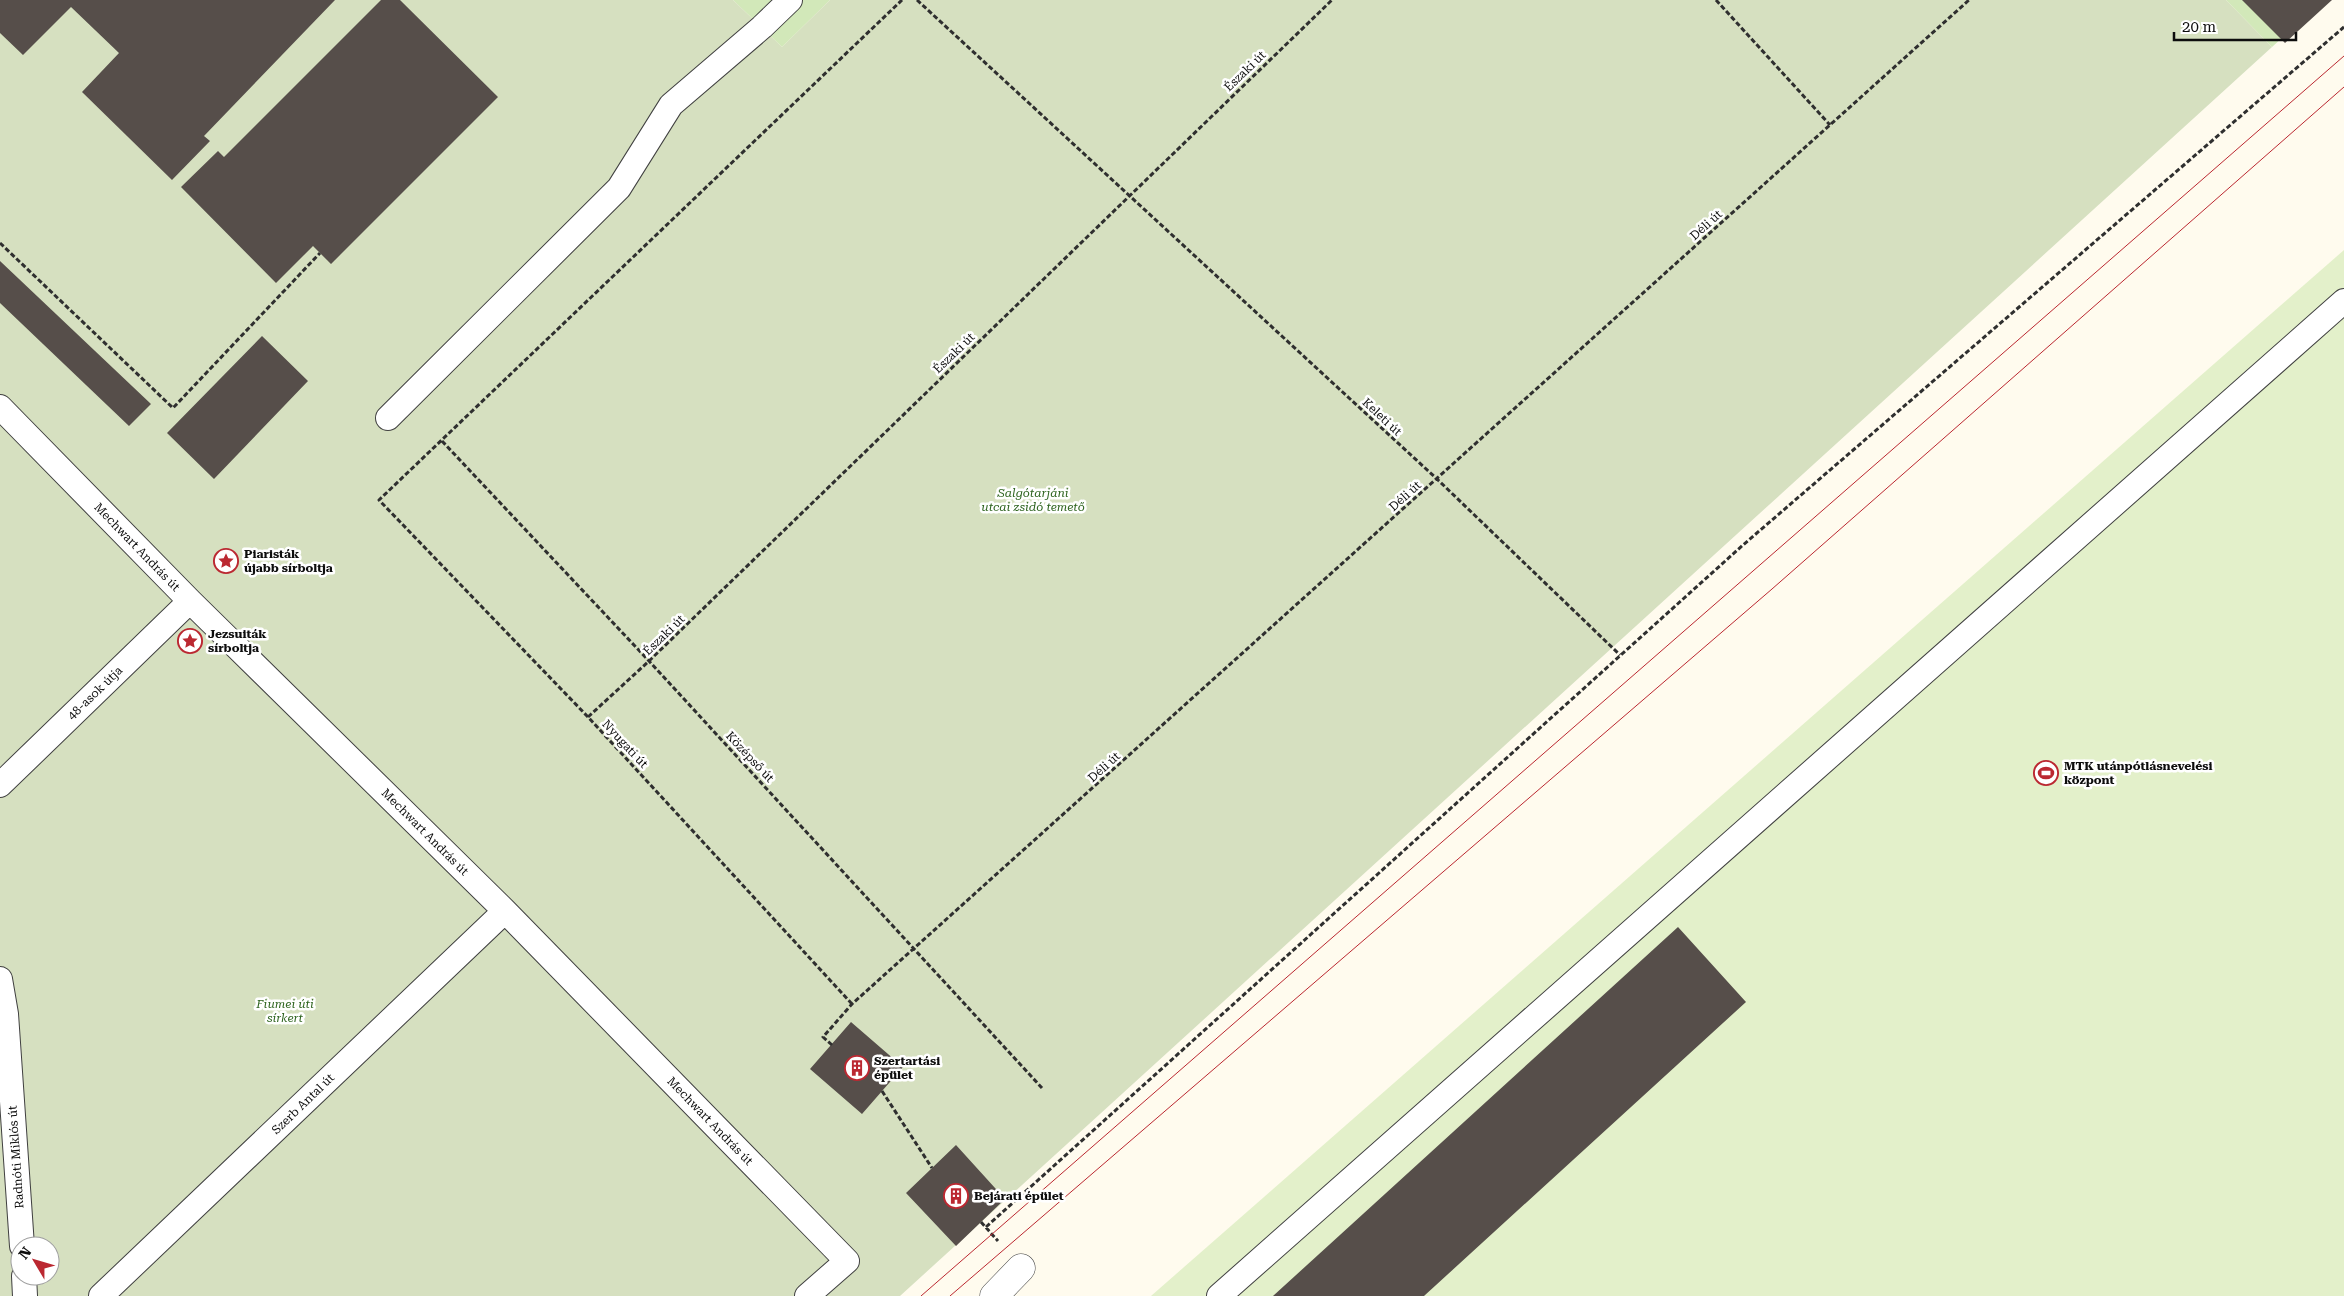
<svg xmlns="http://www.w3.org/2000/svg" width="2344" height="1296" font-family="'Roboto Serif',serif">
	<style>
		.green { fill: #d2e8b9 }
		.cemetery { fill: #d6e0c0; fill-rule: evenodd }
		.pitch { fill: #e3f0ca }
		.building { fill: #564e4a }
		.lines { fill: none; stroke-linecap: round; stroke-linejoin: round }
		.service-casing { stroke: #404040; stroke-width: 26 }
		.minor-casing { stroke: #404040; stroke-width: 29 }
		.path { stroke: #2f2f2f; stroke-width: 3; stroke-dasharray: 5 2.5; stroke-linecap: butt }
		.service { stroke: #fff; stroke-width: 24 }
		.minor { stroke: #fff; stroke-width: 28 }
		.tram { stroke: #bb2831; stroke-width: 1 }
		.labels { text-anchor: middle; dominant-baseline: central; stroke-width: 5; stroke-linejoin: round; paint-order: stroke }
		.street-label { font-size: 12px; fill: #0d0d0d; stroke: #fff }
		.park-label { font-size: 12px; font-style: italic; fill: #2e641f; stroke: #fff }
		.poi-label { font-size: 12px; font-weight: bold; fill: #0d0d0d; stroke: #fff; text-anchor: start }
	</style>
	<rect width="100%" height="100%" fill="#fffbee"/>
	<path class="green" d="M733 0H830L782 47Z
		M2226 0H2324L2272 47Z"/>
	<path class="cemetery" d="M0 0H733L782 47 830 0H2226L2272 47 900 1296H0ZM20 1246H50V1276H20Z"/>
	<path class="pitch" d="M2344 250V1296H1151Z"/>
	<path class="building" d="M0 0H335L204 136 210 141 172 180 82 92 119 53 71 7 23 55 0 33Z
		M381 0H400L498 97 331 264 313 246 276 283 181 187 218 151 224 157Z
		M2242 0H2332L2285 43Z
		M0 261 151 404 129 426 0 303Z
		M262 336 308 381 214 479 167 433Z
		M1678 927 1746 1002 1424 1296H1273Z
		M851 1022 903 1067 862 1114 810 1069Z
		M956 1145 1005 1199 956 1246 906 1193Z"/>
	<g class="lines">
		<defs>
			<path id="service" d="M0 407 190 601 505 911 847 1261 807 1296
				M388 418 619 188 671 105 762 27 790 0
				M0 785 190 601
				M0 979 6 1014 22 1246
				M24 1276 25 1296
				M101 1296 505 911
				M1219 1296 2344 301"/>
			<path id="minor" d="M994 1296 1021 1268"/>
		</defs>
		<use href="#service" class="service-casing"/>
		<use href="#minor" class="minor-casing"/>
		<path class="path" d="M917 0 1437 479 1620 655
			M1716 0 1830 125
			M0 243 173 408 320 253
			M442 441 649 661 1042 1088
			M588 717 649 661 1332 0
			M852 1004 588 717 379 500 902 0
			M832 1045 823 1037 852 1004 1969 0
			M882 1091 932 1168
			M981 1222 998 1241
			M986 1227 1743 545 2344 27"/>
		<use href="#service" class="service"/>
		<use href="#minor" class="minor"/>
		<path class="tram" d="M921 1296 2344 56
			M950 1296 1772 589 2344 87"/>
	</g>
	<defs>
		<symbol id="sight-ring" viewBox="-11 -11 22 22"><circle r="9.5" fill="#fff" stroke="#bb2831" stroke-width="1.5"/><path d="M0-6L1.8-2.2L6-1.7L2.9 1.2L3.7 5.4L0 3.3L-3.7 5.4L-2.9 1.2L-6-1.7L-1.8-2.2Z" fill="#bb2831"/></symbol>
		<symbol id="stadium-ring" viewBox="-11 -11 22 22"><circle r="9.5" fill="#fff" stroke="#bb2831" stroke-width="1.5"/><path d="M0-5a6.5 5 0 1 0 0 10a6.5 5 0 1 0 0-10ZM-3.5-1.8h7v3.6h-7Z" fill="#bb2831"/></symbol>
		<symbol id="building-ring" viewBox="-11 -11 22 22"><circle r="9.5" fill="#fff" stroke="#bb2831" stroke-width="1.5"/><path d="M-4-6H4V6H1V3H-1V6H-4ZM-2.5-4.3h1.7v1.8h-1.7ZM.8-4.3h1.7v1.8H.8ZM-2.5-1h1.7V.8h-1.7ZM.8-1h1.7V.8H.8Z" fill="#bb2831"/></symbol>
	</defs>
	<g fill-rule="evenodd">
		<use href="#sight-ring" x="212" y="547" width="28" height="28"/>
		<use href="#sight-ring" x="176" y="627" width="28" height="28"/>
		<use href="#stadium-ring" x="2032" y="759" width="28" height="28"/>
		<use href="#building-ring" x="843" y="1054" width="28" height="28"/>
		<use href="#building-ring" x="942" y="1182" width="28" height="28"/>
	</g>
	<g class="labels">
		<g class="street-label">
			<text transform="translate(1245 71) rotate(-44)">Északi út</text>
			<text transform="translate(1706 225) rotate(-42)">Déli út</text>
			<text transform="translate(954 353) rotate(-44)">Északi út</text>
			<text transform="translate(1382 417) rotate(43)">Keleti út</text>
			<text transform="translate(1405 496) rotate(-42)">Déli út</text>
			<text transform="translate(137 547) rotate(46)">Mechwart András út</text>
			<text transform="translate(664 635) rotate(-44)">Északi út</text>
			<text transform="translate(95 693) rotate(-44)">48-asok útja</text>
			<text transform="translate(625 744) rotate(47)">Nyugati út</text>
			<text transform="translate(750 757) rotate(47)">Középső út</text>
			<text transform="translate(1104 767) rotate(-42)">Déli út</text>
			<text transform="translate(425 832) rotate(45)">Mechwart András út</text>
			<text transform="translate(303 1104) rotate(-44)">Szerb Antal út</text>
			<text transform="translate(710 1121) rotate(46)">Mechwart András út</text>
			<text transform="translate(16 1157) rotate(-94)">Radnóti Miklós út</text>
		</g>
		<g class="park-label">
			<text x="1033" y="493">Salgótarjáni<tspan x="1033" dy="14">utcai zsidó temető</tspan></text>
			<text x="285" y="1004">Fiumei úti<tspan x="285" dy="14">sírkert</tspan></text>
		</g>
		<g class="poi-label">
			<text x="244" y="554">Piaristák<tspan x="244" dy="14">újabb sírboltja</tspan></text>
			<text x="208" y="634">Jezsuiták<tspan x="208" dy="14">sírboltja</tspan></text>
			<text x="2064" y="766">MTK utánpótlásnevelési<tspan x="2064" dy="14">központ</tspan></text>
			<text x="874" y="1061">Szertartási<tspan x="874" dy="14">épület</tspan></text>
			<text x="974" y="1196">Bejárati épület</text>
		</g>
	</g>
	<g transform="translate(35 1261) rotate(308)"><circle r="24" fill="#ffffff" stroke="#9e9e9e"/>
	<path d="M0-4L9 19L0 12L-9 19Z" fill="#bb2831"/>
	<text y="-8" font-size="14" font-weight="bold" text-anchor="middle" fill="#0d0d0d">N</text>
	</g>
	<path d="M2174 32v8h122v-8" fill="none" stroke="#0d0d0d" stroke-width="2.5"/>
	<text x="2182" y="32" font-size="15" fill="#0d0d0d" stroke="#ffffff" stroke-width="4" paint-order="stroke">20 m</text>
</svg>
